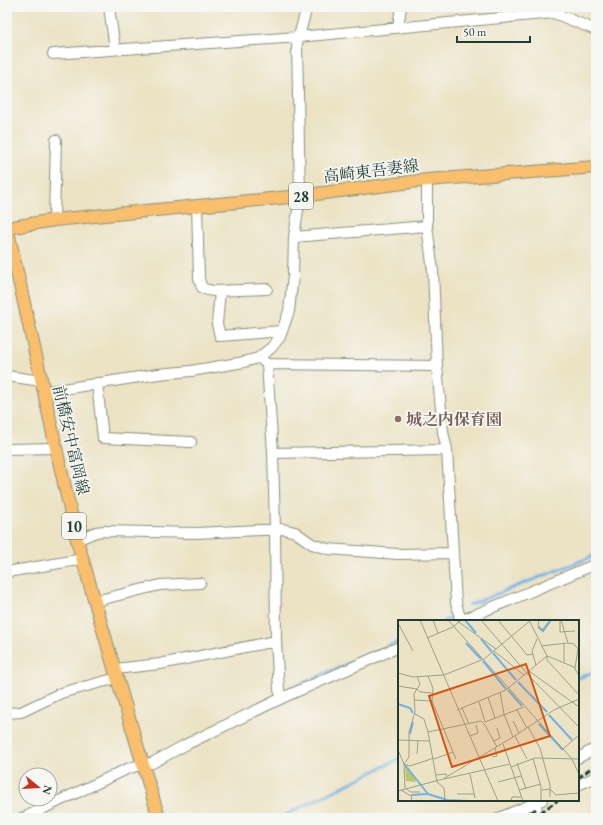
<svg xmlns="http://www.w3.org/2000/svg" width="603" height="825" font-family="'EB Garamond','Noto Serif JP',serif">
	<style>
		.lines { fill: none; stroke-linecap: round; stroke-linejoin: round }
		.stream { stroke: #71b1e5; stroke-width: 3 }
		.minor-casing { stroke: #86907c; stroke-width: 12 }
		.major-casing { stroke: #86907c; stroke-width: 14 }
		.minor { stroke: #fff; stroke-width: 10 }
		.major { stroke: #f9bf6d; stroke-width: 12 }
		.rail { stroke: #1f3d34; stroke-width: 3; stroke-dasharray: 6 3; stroke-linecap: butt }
		.education-dot { fill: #8d6e63; stroke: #f6f6f2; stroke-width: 1.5 }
		.labels { text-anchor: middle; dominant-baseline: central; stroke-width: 3.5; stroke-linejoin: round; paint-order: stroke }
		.shield { fill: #f6f6f2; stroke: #60746d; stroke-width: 1 }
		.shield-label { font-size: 15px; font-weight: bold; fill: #1f3d34 }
		.street-label { font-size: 16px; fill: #1f3d34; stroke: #f6f6f2 }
		.education-label { font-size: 16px; font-weight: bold; fill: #785e54; stroke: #f6f6f2; text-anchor: start }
		.inset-river { fill: none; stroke: #71b1e5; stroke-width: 2 }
		.inset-road { fill: none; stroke: #9aa18a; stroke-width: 1 }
		.view { fill: #d45610; fill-opacity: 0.15; stroke: #d45610; stroke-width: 2 }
		.inset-edge { fill: none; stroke: #1f3d34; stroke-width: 2 }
	</style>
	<rect width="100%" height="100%" fill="#f6f6f2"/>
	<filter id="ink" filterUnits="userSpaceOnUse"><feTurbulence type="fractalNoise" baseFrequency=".025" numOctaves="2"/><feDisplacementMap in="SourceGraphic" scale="8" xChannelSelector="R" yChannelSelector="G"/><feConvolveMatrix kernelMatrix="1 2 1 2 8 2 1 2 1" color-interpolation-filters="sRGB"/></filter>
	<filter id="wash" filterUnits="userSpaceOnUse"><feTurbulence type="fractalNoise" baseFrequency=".012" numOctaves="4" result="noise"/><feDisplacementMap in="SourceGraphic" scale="16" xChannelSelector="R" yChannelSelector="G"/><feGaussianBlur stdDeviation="0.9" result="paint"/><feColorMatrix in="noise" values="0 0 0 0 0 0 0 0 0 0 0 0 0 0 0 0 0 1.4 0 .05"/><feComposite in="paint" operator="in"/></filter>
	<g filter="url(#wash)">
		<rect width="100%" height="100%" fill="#ece3c4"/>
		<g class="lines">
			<path class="stream" d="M469 605 596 555
				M444 621 451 618
				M578 678 596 671
				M289 689 399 641
				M12 818 24 813
				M279 818 399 759"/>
		</g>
	</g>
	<g filter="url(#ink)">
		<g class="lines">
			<defs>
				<path id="minor" d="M109 7 115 49
					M559 7 554 13 596 30
					M398 27 401 7
					M53 54 298 37 554 13
					M427 180V226L433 271 437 366 443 432 447 450 456 603 461 621
					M197 206 199 278C201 289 202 289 213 291L267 289
					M54 220 56 140
					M294 237 427 226
					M220 291 217 324 220 336 281 331
					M263 361 267 364 437 366
					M267 364 273 453 275 529 276 641 279 690 282 698
					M7 376 41 381
					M97 383 103 438 191 442
					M44 392 158 374 191 371 244 362 258 358 271 348 280 337 289 311 293 276 294 237 300 196 297 43 307 7
					M7 449 56 448
					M273 453 447 450
					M77 540 96 532 104 531 195 533 283 529 295 532 312 544 328 549 398 554 453 553
					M7 572 83 559
					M95 601 160 585 200 583
					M460 621 596 564
					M115 669 160 664 276 641
					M7 713 21 712 61 693 117 678
					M578 758 596 748
					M578 785 596 777
					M534 800 539 818
					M23 818 127 769 143 764 152 763 187 744 282 698 399 647
					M499 818 542 800"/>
				<path id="major" d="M7 227 44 392 56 448 77 540 117 678 159 818
					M7 228 54 220 300 196 427 180 596 167"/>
			</defs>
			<use href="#minor" class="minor-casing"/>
			<use href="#major" class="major-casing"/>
			<use href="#minor" class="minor"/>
			<use href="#major" class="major"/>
			<path class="rail" d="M578 778 596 764
				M524 818 537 808
				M533 818 558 800"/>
		</g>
	</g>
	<circle class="education-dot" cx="398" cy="419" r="4"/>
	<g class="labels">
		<g class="shield">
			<rect x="289" y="183" width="24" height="26" rx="3"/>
			<rect x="62" y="513" width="24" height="26" rx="3"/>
		</g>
		<g class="shield-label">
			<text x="301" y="196">28</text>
			<text x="74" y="526">10</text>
		</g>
		<g class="street-label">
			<text transform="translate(371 171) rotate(-7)">高崎東吾妻線</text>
			<text transform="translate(71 440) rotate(77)">前橋安中富岡線</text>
		</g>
		<g class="education-label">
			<text x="406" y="419">城之内保育園</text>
		</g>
	</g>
	<g transform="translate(398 620)">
		<rect width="181" height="181" fill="#ece3c4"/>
		<path d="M7 145 17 158 18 162 8 161Z" fill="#bbc86a"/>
		<path class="inset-river" d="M67 0 78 13M140 7 145 11 153 0M83 19 94 32M68 23 83 39M95 33 118 60M85 41 108 69M120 62 149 92M110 70 124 86M0 84 12 88 15 93M151 95 174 120M141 104 165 130M12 114 15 102M7 145 30 174M30 174 49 180 71 181M13 175 29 174"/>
		<path class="inset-road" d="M22 0 100 181M35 0 40 13M50 0 174 139 181 154M58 0 98 29M83 0 133 58 181 107M100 0 129 35 135 34M131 0 149 36 176 47 181 56M141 0 140 5 144 10 152 0M163 0 170 23 176 24 180 29 177 48M162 1V12L177 11M0 3 15 31M29 18 55 7 63 0M143 26 170 23M96 31 126 55M166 42V23M138 45 134 31 139 19M131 51 181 87M0 53 15 57 45 55M46 55 86 39 133 0M19 56 22 64 16 74 17 92 11 112V137L6 144 12 146 36 138M0 66 19 69M19 69 22 72 34 73M102 72 106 94 115 117M90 77 97 98M17 80 34 81 35 68 30 56M34 81 58 139M81 82 87 102M64 88 71 104M59 90 108 70 149 36V40L181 75M119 90 129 108M17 94 26 99 30 112M115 101 121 113M87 102 126 87M130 107 142 128 152 165V177M72 116 80 113 78 105M117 116 129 139M0 120 31 121M96 121 102 118 99 108M105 124 125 181M165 129 181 115M0 130 6 144 7 169M19 134 20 120M94 137 99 136 97 128M135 138 143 167V181M36 139 55 132M119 143 128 169M113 147 137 138 181 139M72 154 77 178M38 155 48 154 49 156M46 159 112 144M100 162 123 156M9 169 12 172H22M3 170 13 176 14 181M121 170 143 164M144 170 152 169 158 175 181 173M0 171 45 159 115 117 156 90 181 79M59 174H76M47 181 46 168 39 162 30 112 83 101 87 105 99 127M113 181 114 177H123"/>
		<path class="view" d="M128 44 152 116 54 147 31 76Z"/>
		<rect width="181" height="181" class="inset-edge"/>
	</g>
	<rect width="603" height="825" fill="none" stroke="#f6f6f2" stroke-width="24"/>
	<g transform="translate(38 787) rotate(108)"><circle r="19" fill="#f6f6f2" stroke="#a0aca6"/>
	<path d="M0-3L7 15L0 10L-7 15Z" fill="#c8321e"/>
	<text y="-6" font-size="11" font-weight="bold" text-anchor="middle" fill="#1f3d34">N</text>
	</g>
	<path d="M457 36v6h73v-6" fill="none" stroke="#1f3d34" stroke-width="2"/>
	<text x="463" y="36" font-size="12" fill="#1f3d34" stroke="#f6f6f2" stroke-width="3" paint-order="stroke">50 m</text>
</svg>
